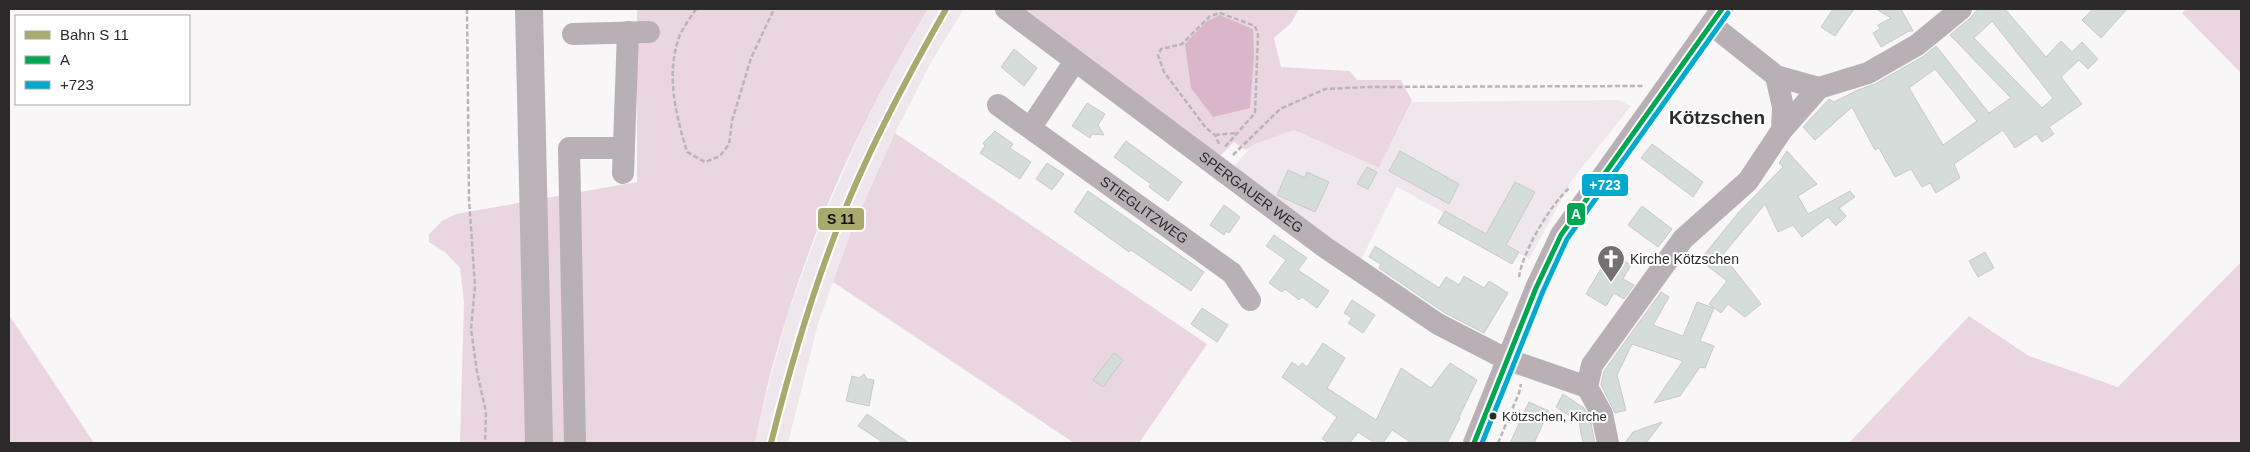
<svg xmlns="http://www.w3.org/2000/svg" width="2250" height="452" font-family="Arial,sans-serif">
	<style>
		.built { fill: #f0e7ec }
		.green { fill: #ead6e1 }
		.water { fill: #dab6ca }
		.building { fill: #d4ddd9; stroke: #cac9c9; fill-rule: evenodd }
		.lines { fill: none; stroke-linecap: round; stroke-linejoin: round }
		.path { stroke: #b9b5b7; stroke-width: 2.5; stroke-dasharray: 5 2.5; stroke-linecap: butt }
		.minor { stroke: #b8b0b4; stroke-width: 22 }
		.major { stroke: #bab2b7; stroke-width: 28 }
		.bus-1-casing { stroke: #fff; stroke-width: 9 }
		.bus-2-casing { stroke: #fff; stroke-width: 9 }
		.bus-1 { stroke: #00a651; stroke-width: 5 }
		.bus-2 { stroke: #00a9ce; stroke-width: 5 }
		.rail-1-casing { stroke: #fff; stroke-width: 10 }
		.rail-1 { stroke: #aaa96e; stroke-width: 6 }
		.bus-dot { fill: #2b292a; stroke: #fff; stroke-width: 2 }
		.labels { text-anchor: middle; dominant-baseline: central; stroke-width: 4; stroke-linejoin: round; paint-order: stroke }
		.bus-label { font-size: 13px; fill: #2b292a; stroke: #fff; text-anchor: start }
		.street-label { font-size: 14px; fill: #2b292a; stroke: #fff }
		.poi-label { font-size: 14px; fill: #2b292a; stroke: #fff; text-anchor: start }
		.district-label { font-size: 19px; font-weight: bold; fill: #2b292a; stroke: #fff }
		.line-badge { stroke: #fff; stroke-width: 2 }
		.badge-label { font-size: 14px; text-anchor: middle; font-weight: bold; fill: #fff }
		.pale-badge-label { font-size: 14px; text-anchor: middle; font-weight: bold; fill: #111 }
	</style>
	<rect width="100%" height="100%" fill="#f9f6f8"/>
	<path class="built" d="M928 9H964L930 64 895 133 852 229 818 324 788 443H755L761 414 788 313 821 223 862 129 901 52Z
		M1618 100 1631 106 1572 180 1529 259 1397 187 1359 264 1232 168 1253 145 1294 130 1379 168 1412 102Z"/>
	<path class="green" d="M637 9H928C847 141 784 291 755 443H460L464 302 460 268 446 253 429 242V234L442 221 456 214 637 182Z
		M1014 9H1299L1291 23 1274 38 1281 67 1350 71 1357 80H1401L1412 101 1379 168 1294 130 1253 145 1246 150 1234 142 1218 158Z
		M2186 9H2241V73L2182 13Z
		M895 133 1207 344 1139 443H1074L833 282 852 229Z
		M2241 262V443H1849L1969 316 2029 356 2118 387Z
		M9 315 94 443H9Z"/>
	<path class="water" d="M1220 15 1253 29 1254 54 1250 108 1213 117 1191 88 1185 44 1207 21Z"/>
	<path class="building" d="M1833 9H1854L1835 36 1821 27Z
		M1876 9H1901L1913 31H1909L1881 47 1873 33 1880 29 1878 25 1891 18Z
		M1978 9H2005L2046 57 2061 41 2072 52 2082 42 2098 59 2088 69 2079 60 2061 77 2082 104 2049 127 2054 134 2042 142 2036 134 2015 148 2003 130 1954 164 1960 178 1936 193 1930 183 1922 187 1911 169 1895 177 1879 148 1875 150 1852 107 1815 140 1803 127 1829 99 1834 102 1858 90 1875 84 1924 56 1936 46 1989 113 2011 98 1950 35 1969 19ZM1992 21 2053 98 2042 108 1974 38ZM1935 69 1977 121 1943 145 1909 88Z
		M2093 9H2127L2101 38 2082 20Z
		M1014 49 1037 68 1024 86 1001 67Z
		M1087 103 1105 114 1098 125 1104 135 1092 134 1090 138 1072 126Z
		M995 131 1013 144 1010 148 1031 162 1020 179 980 153 985 146 983 143Z
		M1126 141 1182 182 1168 201 1149 187 1151 184 1114 157Z
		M1652 144 1703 182 1693 197 1641 158Z
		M1400 151 1459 184 1449 204 1389 171Z
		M1787 151 1817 184 1798 196 1808 214 1850 191 1855 197 1839 208 1846 216 1836 226 1828 217 1802 237 1793 225 1778 232 1765 204 1720 258 1732 267 1761 304 1745 317 1728 304 1721 313 1709 304 1727 281 1700 260 1739 212 1783 167 1779 163Z
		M1047 163 1064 174 1052 190 1036 179Z
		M1367 167 1377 172 1368 189 1357 184Z
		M1288 170 1305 178 1307 172 1329 182 1315 212 1277 195Z
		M1515 182 1535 192 1506 245 1519 252 1512 264 1438 223 1445 211 1486 234Z
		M1088 191 1204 272 1191 291 1131 250 1129 252 1074 212Z
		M1224 205 1240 217 1229 233 1226 231 1224 235 1210 225Z
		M1642 206 1672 229 1658 247 1628 225Z
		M1274 235 1307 258 1298 270 1329 291 1317 308 1302 297 1299 300 1285 289 1282 292 1269 283 1286 260 1266 246Z
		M1375 246 1439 288 1446 277 1459 285 1464 276 1484 288 1489 281 1508 293 1484 333 1445 313 1379 268 1381 264 1369 257Z
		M1985 252 1994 268 1978 277 1969 261Z
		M1610 253 1631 265 1623 279 1634 285 1624 299 1614 293 1606 306 1586 294Z
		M1661 292 1669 297 1653 325 1683 336 1697 302 1714 308 1700 341 1714 346 1705 368 1700 367 1680 396 1654 403 1683 361 1632 344 1617 375 1626 410 1615 413 1601 385 1604 371Z
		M1352 300 1375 315 1363 333 1348 323 1352 318 1344 313Z
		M1202 308 1228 325 1217 342 1191 324Z
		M1323 343 1345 358 1327 388 1376 420 1401 368 1431 388 1450 363 1477 380 1459 417 1460 418 1447 443H1412L1392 430 1383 443H1375L1358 432 1350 443H1330L1322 439 1337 417 1282 377 1292 362 1299 367 1302 363 1307 367Z
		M1114 353 1123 360 1103 387 1093 380Z
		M864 374 867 379 874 380 869 406 846 401 852 376 859 378Z
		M1563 394 1584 408 1590 419 1595 443H1583L1579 422 1556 407Z
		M1529 402 1549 411 1534 443H1510Z
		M867 414 909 443H884L858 426Z
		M1662 422 1646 443H1625L1633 432Z"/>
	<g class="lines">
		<path class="path" d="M467 9 469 199 475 286 471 329 477 372 486 412 485 443
			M696 9C691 17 684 26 680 35 665 73 676 115 687 152L705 162 720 156 729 144 732 121 751 58 774 9
			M1215 135 1236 133
			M1219 144 1215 135 1206 128 1164 72 1158 55 1161 49 1182 44 1210 16 1220 13 1255 26 1258 35 1255 113 1224 148
			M1233 155 1280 109 1325 89 1368 87 1645 86
			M1519 277C1523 251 1549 207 1569 188
			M1498 443 1519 393 1521 384"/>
		<g class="minor">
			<path id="s1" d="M1006 9 1326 248 1438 324 1506 359 1587 387"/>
			<path d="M573 34 649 32"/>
			<path d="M1776 76 1819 88"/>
			<path id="s2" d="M998 105 1232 273 1250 300"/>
			<path d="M1031 127 1075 61"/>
			<path d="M1782 130 1819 88 1868 73 1917 45 1961 9"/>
			<path d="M623 173 628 32"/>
			<path d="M575 443 569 148H624"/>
			<path d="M1474 443 1536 288 1561 235 1722 9"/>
			<path d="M1608 443 1602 414 1587 387 1592 365 1683 239 1748 181 1782 130 1783 107 1776 76 1712 25"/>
		</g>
		<path class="major" d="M529 9 539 443"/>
		<defs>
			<path id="bus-1" d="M1474 443 1536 288 1561 235 1722 9"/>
			<path id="bus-2" d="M1482 443 1543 291 1567 239 1728 13"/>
		</defs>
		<use href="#bus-1" class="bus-1-casing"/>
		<use href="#bus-2" class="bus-2-casing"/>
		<use href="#bus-1" class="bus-1"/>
		<use href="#bus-2" class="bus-2"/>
		<defs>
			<path id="rail-1" d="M771 443C790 367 812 292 841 219 870 146 907 77 946 9"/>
		</defs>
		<use href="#rail-1" class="rail-1-casing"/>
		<use href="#rail-1" class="rail-1"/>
	</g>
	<defs>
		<symbol id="church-pin" viewBox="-11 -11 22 30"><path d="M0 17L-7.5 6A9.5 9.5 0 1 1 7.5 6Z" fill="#737172" stroke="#fff"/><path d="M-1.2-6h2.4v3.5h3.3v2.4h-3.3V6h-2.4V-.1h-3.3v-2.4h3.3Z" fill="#fff"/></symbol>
	</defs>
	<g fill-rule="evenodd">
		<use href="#church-pin" x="1595" y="243" width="32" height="43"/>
	</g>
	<circle class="bus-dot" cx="1493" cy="416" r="4.5"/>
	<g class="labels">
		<g class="bus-label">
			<text x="1502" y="416">Kötzschen, Kirche</text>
		</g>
		<g class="street-label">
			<text stroke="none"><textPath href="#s1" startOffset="306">SPERGAUER WEG</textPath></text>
			<text stroke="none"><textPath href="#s2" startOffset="180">STIEGLITZWEG</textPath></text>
		</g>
		<g class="poi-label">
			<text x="1630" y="259">Kirche Kötzschen</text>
		</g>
		<g class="district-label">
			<text x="1717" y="117">Kötzschen</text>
		</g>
	</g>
	<g class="line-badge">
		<rect x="1581" y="173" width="48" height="24" rx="5" fill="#00a9ce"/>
		<rect x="1566" y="202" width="20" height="24" rx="5" fill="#00a651"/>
		<rect x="817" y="207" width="48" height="24" rx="5" fill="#aaa96e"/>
	</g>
	<g class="badge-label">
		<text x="1605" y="190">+723</text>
		<text x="1576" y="219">A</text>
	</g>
	<g class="pale-badge-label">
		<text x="841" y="224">S 11</text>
	</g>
	<rect width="2250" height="452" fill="none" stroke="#2b292a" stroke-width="20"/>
	<rect x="15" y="15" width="175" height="90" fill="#ffffff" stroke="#aaa9aa"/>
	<rect x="25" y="31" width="25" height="8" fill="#aaa96e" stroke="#aaa9aa"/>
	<text x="60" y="40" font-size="15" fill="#2b292a">Bahn S 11</text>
	<rect x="25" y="56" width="25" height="8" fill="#00a651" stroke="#aaa9aa"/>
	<text x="60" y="65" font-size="15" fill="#2b292a">A</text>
	<rect x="25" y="81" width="25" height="8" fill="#00a9ce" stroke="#aaa9aa"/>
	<text x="60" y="90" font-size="15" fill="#2b292a">+723</text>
</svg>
